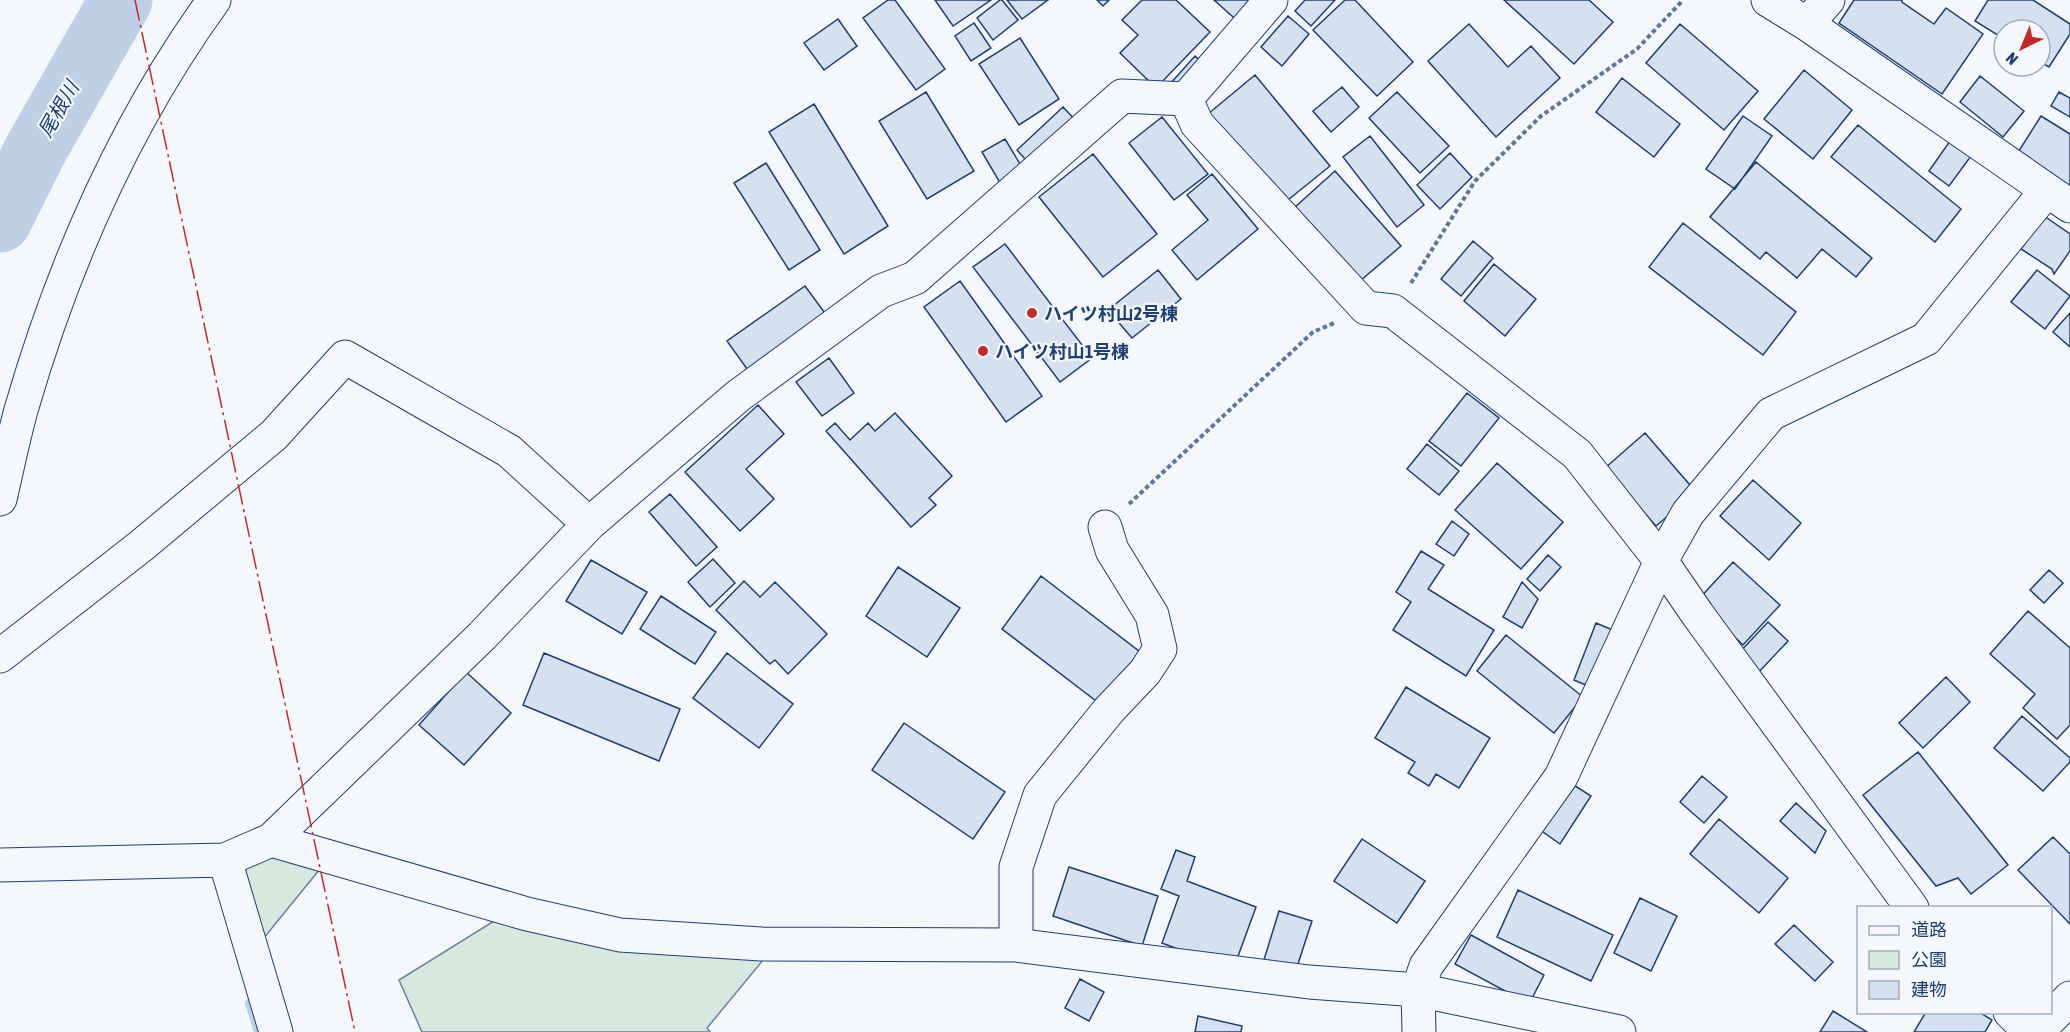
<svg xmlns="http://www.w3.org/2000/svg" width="2070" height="1032" font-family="'Asap Condensed','Noto Sans JP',sans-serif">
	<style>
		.green { fill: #d7e8df; stroke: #687fa3; stroke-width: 1.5 }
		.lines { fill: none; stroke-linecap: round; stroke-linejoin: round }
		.stream { stroke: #bed0e5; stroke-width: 10 }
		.river { stroke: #bed0e5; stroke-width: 63 }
		.building { fill: #d5e0f0; stroke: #1d3f73; stroke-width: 1.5 }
		.minor-casing { stroke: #1d3f73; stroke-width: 35 }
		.major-casing { stroke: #1d3f73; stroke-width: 35 }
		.path { stroke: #5e769c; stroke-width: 4; stroke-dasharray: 4.5 3; stroke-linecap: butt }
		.minor { stroke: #f4f7fb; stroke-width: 33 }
		.major { stroke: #f4f7fb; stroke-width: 33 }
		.power { stroke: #c62828; stroke-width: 1.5; stroke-dasharray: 21 4.5 3 4.5; stroke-linecap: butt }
		.poi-dot { fill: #c62828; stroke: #f4f7fb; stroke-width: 2 }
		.labels { text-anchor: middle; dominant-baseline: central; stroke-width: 4.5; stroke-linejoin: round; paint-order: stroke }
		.poi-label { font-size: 18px; font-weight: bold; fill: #1d3f73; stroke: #f4f7fb; text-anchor: start }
		.water-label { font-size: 20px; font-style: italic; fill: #1d3f73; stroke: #f4f7fb }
	</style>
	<rect width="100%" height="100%" fill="#f4f7fb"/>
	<path class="green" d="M258 856 324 864 263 939 242 874Z
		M502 916 768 954 707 1028 710 1032H422L399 980Z"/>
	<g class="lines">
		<path class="stream" d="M250 1003 259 1032"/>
		<path class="river" d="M0 221 36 149 121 0"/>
	</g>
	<path class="building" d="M888 0H895L945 69 916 90 863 18Z
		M935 0H991L953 26Z
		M1000 0H1002L1018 20 993 40 977 18Z
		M1007 0H1048L1022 19Z
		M1097 0H1109L1103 6Z
		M1142 0H1176L1210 32 1156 88 1120 53 1138 35 1122 20Z
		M1214 0H1264L1242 25Z
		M1305 0H1335L1311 26 1295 11Z
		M1345 0H1355L1413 62 1377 96 1313 30Z
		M1504 0H1589L1613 22 1574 64Z
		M1854 0H1902V2L1934 24 1946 8 1983 34 1942 94 1839 23Z
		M1988 0H2033L2070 24V34L2049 67 2040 62V30H2004V39L1975 21Z
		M1288 16 1309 34 1282 66 1261 47Z
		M838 19 857 46 824 70 804 43Z
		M974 23 991 48 971 61 955 36Z
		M1469 24 1508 67 1531 46 1560 78 1496 137 1428 61Z
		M1680 24 1758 91 1724 130 1646 63Z
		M1020 38 1059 99 1019 125 979 64Z
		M1195 56 1208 68 1182 97 1169 85Z
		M1804 70 1852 110 1813 159 1764 119Z
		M1255 75 1330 166 1283 204 1208 114Z
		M1980 76 2024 111 2003 137 1960 102Z
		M1622 78 1680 124 1654 157 1596 112Z
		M1342 87 1359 107 1331 132 1313 111Z
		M926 92 974 171 927 199 879 121Z
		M1397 92 1449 146 1420 173 1369 118Z
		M2059 92 2070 98V117L2051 106Z
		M814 104 888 226 844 254 769 132Z
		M1063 107 1080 125 1033 168 1017 150Z
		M1743 116 1772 136 1735 189 1706 169Z
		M2041 116 2070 134V192L2015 157Z
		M1162 117 1208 174 1174 200 1129 143Z
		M1858 125 1961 209 1935 242 1831 157Z
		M1370 136 1424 205 1397 227 1343 157Z
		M1005 139 1026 174 1003 188 982 152Z
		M1950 141 1971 156 1949 186 1929 171Z
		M1450 153 1472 177 1440 209 1417 185Z
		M1093 154 1157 234 1103 277 1039 197Z
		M1756 162 1872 258 1856 277 1822 249 1797 278 1766 252 1760 259 1710 217Z
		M766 163 820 250 789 270 734 183Z
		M1335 171 1401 246 1360 281 1294 208Z
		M1212 174 1258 229 1197 280 1172 250 1208 220 1187 195Z
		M2044 216 2070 234V251L2054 274 2052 269 2021 249Z
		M1683 223 1796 312 1763 355 1649 267Z
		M1473 241 1493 258 1461 296 1441 279Z
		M1005 244 1092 358 1060 382 973 267Z
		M1494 264 1536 299 1505 336 1464 301Z
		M1158 270 1181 299 1132 338 1108 310Z
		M2037 270 2070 296 2045 329 2011 302Z
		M960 281 1042 396 1006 422 924 307Z
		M805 286 830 320 752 376 727 341Z
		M2070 313V347L2053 332Z
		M829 358 854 393 822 416 796 382Z
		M1467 393 1499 418 1461 466 1429 441Z
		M758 405 784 434 746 469 774 499 740 531 685 472Z
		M895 413 952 476 929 498 936 505 911 527 826 431 835 423 850 440 868 423 875 431Z
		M1645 433 1696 492 1656 526 1605 468Z
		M1427 444 1459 471 1439 495 1407 469Z
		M1497 463 1563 522 1521 569 1455 510Z
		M1753 480 1801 523 1769 560 1720 516Z
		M670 494 717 547 696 566 649 512Z
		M1452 521 1469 534 1454 556 1436 544Z
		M1421 551 1444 565 1428 589 1494 630 1466 676 1393 630 1411 602 1396 592Z
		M1548 555 1561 567 1540 591 1527 579Z
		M713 559 735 583 710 607 688 582Z
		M591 560 647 592 622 634 566 601Z
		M1733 562 1780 605 1743 645 1697 601Z
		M898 567 960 608 927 657 866 616Z
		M2049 570 2063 583 2044 603 2030 590Z
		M1041 576 1144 655 1104 707 1002 629Z
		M744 581 760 597 775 582 827 634 788 674 775 660 770 664 716 610Z
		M1522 582 1538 599 1522 628 1503 617Z
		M661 596 716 632 695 664 640 629Z
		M2028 611 2070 648V725L2057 739 2023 708 2035 694 1990 654Z
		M1768 622 1788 641 1757 674 1737 655Z
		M1596 623 1615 631 1593 688 1574 680Z
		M1506 635 1583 697 1554 733 1477 671Z
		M544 653 680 709 659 761 523 705Z
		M727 653 793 704 759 748 693 698Z
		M466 672 511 713 464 765 419 725Z
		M1946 677 1970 702 1923 748 1899 723Z
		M1406 687 1490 738 1459 788 1436 774 1429 786 1408 773 1415 762 1375 738Z
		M2022 716 2070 758V762L2043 791 1994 748Z
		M904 723 1005 792 973 839 872 770Z
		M1918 752 2008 865 1971 894 1958 878 1936 886 1863 795Z
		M1702 776 1727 797 1704 823 1680 802Z
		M1569 782 1591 796 1560 844 1539 829Z
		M1796 803 1826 831 1815 853 1780 821Z
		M1719 819 1788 878 1759 913 1690 854Z
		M2053 837 2070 854V924L2018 870Z
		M1362 839 1425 881 1397 923 1334 881Z
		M1176 850 1195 857 1187 881 1256 907 1233 970 1162 943 1179 896 1161 889Z
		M1069 867 1158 896 1142 946 1053 916Z
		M1518 890 1613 935 1591 981 1497 937Z
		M1640 898 1677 916 1651 971 1614 953Z
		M1279 911 1312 921 1295 973 1263 963Z
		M1794 925 1833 962 1815 981 1775 944Z
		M1471 935 1544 975 1529 1004 1455 964Z
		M1080 979 1104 992 1089 1021 1065 1008Z
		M1833 1011 1867 1032H1820Z
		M1926 1012H1979L1992 1020 1985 1032H1914Z
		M1198 1016 1242 1026 1241 1032H1195Z"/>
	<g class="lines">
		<defs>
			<path id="minor" d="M1768 0 1807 24 2070 206
				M1807 24 1828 0
				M1186 99 1197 124 1366 308 1393 311 1577 454 1661 561 1698 615 1912 908
				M1186 99 1271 0
				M0 499C7 469 13 439 21 410 63 265 125 123 214 0
				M0 656 141 546 274 435 345 357 509 451 589 524
				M271 840 482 636 589 524 738 396 881 291 915 278 1122 96 1186 99
				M225 860 276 1032
				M0 865 225 860 271 840 527 914 620 935 761 944 1016 945 1309 982 1418 990 1619 1032
				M1016 945V867L1040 795 1109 710 1145 672 1160 649 1152 615 1112 550 1105 527
				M2010 1012 2030 1032
				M1419 1032 1418 990 1426 966 1561 777 1661 561 1688 513 1771 414 1926 339 2047 190"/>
			<path id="major" d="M2037 1032 2070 998"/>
		</defs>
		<use href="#minor" class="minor-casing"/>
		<use href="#major" class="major-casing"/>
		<path class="path" d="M1411 283 1475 181 1541 116 1637 49 1683 0
			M1129 504 1313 332 1334 323"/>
		<use href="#minor" class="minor"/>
		<use href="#major" class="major"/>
		<path class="power" d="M135 0 355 1032"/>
	</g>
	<g class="poi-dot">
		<circle cx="1032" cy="313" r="6"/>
		<circle cx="983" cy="351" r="6"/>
	</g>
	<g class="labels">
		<g class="poi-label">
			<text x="1044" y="313">ハイツ村山2号棟</text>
			<text x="995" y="351">ハイツ村山1号棟</text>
		</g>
		<g class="water-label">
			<text transform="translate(58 109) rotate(-60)">尾根川</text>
		</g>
	</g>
	<rect x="1857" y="906" width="195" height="108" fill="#f4f7fb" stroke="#9eadc5" stroke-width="1.5"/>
	<rect x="1869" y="926" width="30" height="9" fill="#f4f7fb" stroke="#9eadc5" stroke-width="1.5"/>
	<text x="1911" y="936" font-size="18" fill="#1d3f73">道路</text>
	<rect x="1869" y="951" width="30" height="18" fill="#d7e8df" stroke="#9eadc5" stroke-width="1.5"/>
	<text x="1911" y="966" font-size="18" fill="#1d3f73">公園</text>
	<rect x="1869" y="981" width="30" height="18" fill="#d5e0f0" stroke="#9eadc5" stroke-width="1.5"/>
	<text x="1911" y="996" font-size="18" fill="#1d3f73">建物</text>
	<g transform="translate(2022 48) rotate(223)"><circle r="28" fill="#f4f7fb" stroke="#9eadc5" stroke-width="1.5"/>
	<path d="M0-4.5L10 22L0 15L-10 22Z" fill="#c62828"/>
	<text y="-9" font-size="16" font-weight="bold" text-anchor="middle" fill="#1d3f73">N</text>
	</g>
</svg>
